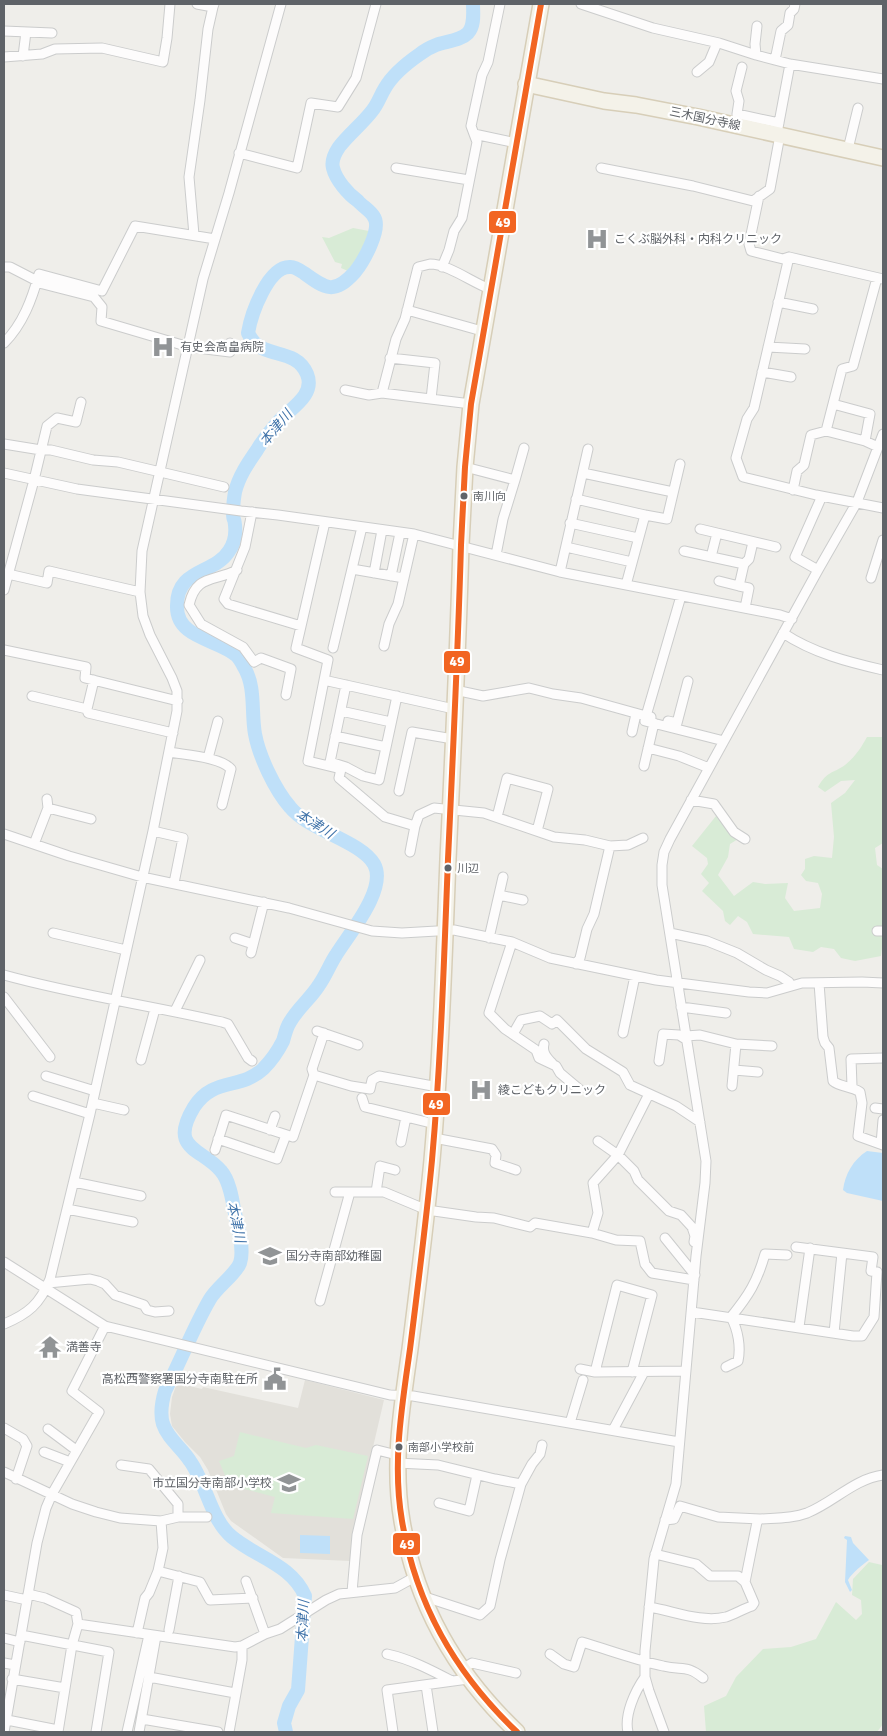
<svg xmlns="http://www.w3.org/2000/svg" width="887" height="1736" font-family="Signika,'Noto Sans JP',sans-serif">
	<style>
		.education { fill: #e2e0da }
		.green { fill: #d8ebd6 }
		.water { fill: #bfe0f9 }
		.lines { fill: none; stroke-linecap: round; stroke-linejoin: round }
		.river { stroke: #bfe0f9; stroke-width: 14 }
		.street-casing { stroke: #cbcccc; stroke-width: 11 }
		.primary-casing { stroke: #d7ceb8; stroke-width: 18 }
		.street { stroke: #fdfcfc; stroke-width: 9 }
		.primary { stroke: #f4f2e9; stroke-width: 15 }
		.bus-1-casing { stroke: #fff; stroke-width: 10 }
		.bus-1 { stroke: #f26522; stroke-width: 6 }
		.bus-dot { fill: #5f6368; stroke: #fff; stroke-width: 2 }
		.labels { text-anchor: middle; dominant-baseline: central; stroke-width: 4.5; stroke-linejoin: round; paint-order: stroke }
		.bus-label { font-size: 11px; fill: #5f6368; stroke: #fff; text-anchor: start }
		.street-label { font-size: 12px; fill: #5f6368; stroke: #fff }
		.poi-label { font-size: 12px; fill: #5f6368; stroke: #fff; text-anchor: start }
		.water-label { font-size: 14px; font-style: italic; fill: #4174aa; stroke: #fff }
		.line-badge { stroke: #fff; stroke-width: 2 }
		.badge-label { font-size: 14px; text-anchor: middle; font-weight: bold; fill: #fff }
	</style>
	<rect width="100%" height="100%" fill="#efeeea"/>
	<path class="education" d="M305 1380 384 1400 353 1533 350 1561 283 1558 231 1521 226 1514 208 1470 200 1457 185 1442 172 1426 170 1414 172 1397 177 1383 202 1389 203 1387 298 1408Z"/>
	<path class="green" d="M353 228 369 231 360 255 348 271 341 268 342 264 335 262 322 237 329 238Z
		M867 737H883V843L875 848 877 865 883 869V940L881 956 855 961 841 958 834 949 821 947 813 952 794 949 789 937 753 934 747 922 738 916 730 925 725 921 723 911 702 891 709 883 701 874 708 864 707 858 692 846 716 816 727 830 738 839 730 844 728 857 718 875 734 896 753 882 765 884 788 883 785 898 794 911 820 908 822 894 818 883 806 881 801 875 805 869V859L814 856 832 858 834 837 831 803 845 793 855 780 841 781 825 792 818 787C828 770 831 775 845 765 855 757 861 748 867 737Z
		M240 1432 306 1448 316 1445 368 1456 353 1519 271 1513 275 1497 229 1485 219 1461 234 1456Z
		M869 1562 882 1565 883 1563V1724L877 1732H706L704 1706 726 1696 736 1677 763 1649 791 1647 816 1639 836 1602 856 1620 862 1614 861 1600 852 1595 853 1579Z"/>
	<path class="water" d="M867 1151 883 1153V1201L847 1193 843 1190C845 1174 853 1160 867 1151Z
		M300 1535 330 1536V1554L300 1553Z
		M845 1536 851 1537 853 1543 869 1560C862 1565 852 1573 848 1580L852 1590 850 1592 845 1582 847 1540 844 1538Z"/>
	<g class="lines">
		<path class="river" d="M286 1732 284 1723 289 1706 298 1690 305 1596C292 1565 256 1557 232 1537 211 1520 206 1483 190 1461 182 1448 168 1439 163 1424 160 1414 162 1401 165 1391 181 1361 193 1328 210 1299 217 1287 236 1274 240 1263 245 1249 237 1223 234 1209 232 1197 229 1180 221 1171 202 1148 168 1150 194 1107 213 1077 241 1090 263 1069 271 1061 278 1051 283 1041 285 1035 286 1028 290 1022 298 1008 311 998 319 985 326 975 330 964 336 955 348 935 388 889 374 864 361 841 308 830 290 807 275 790 259 756 255 734 251 712 256 687 244 667 242 663 240 659 237 656 219 639 177 639 177 607 176 568 214 575 229 551 234 544 236 534 235 525 234 515 233 523 233 512 233 506 234 498 235 492 239 476 248 463 257 450 263 440 270 431 277 423 289 409 316 396 307 374 297 350 270 357 256 344 252 341 250 337 248 333 251 315 268 265 291 267 295 267 301 271 304 273 326 289 334 295 355 272 363 262 382 229 374 217 371 211 362 206 358 201 348 194 336 180 333 168 331 161 335 153 339 147 349 134 362 124 372 111 378 104 380 96 385 88 393 74 407 63 420 54 425 50 431 47 436 45 447 41 460 41 468 33 475 25 473 13 473 4"/>
		<defs>
			<path id="street" d="M197 4 213 7 214 4
				M581 4 653 28 719 43 756 55 790 64 883 79
				M4 31 52 33
				M756 55 755 44 757 26
				M23 56 26 32
				M4 57 42 54 55 49 102 48 163 62 167 38 170 4
				M775 60 781 31 788 25 790 13 794 9 795 4
				M742 67 736 91 739 101 737 114 779 123
				M697 72 709 62 717 43
				M778 128 790 64
				M474 134 516 143
				M848 149 858 108
				M239 153 297 168 311 103 338 107 356 78 376 4
				M396 168 469 180
				M601 168 693 186 753 201 770 189 780 135
				M759 196 749 244 751 251 783 259 789 257 883 279
				M194 235 189 177 200 100 208 29 213 7
				M789 257 754 408 747 419 736 458 743 477 816 495 883 508
				M4 267H10L43 284 94 297 102 307 101 321 189 347 230 352V343
				M442 267 449 250 454 231 462 218 477 142 471 126 482 75 488 62 500 4
				M877 278 853 366 842 369 826 431 865 441 878 447
				M778 302 813 309
				M407 310 482 331
				M4 343C23 324 32 299 39 274L102 291 135 226 215 239
				M768 347 805 349
				M390 358 435 363 431 399
				M762 372 791 377
				M345 390 369 395 382 393 471 404
				M382 393 396 339 405 319 418 267C422 266 426 265 430 264 448 264 473 283 490 289
				M833 404 870 414 865 441
				M4 444 41 450H51L93 460 118 462 224 487
				M465 467 515 480 503 519 496 555
				M4 473 77 489 241 511 278 515 414 534 560 572 780 615 792 619
				M583 473 673 492
				M515 480 524 448
				M793 490 797 471 804 465 811 435 826 431
				M576 499 645 515
				M252 512 245 547 224 599 228 604 301 626
				M325 522 296 648 328 660 308 761 341 769 339 778 385 817 415 826 419 815 434 808 484 813 554 837 585 840 610 846 594 914 587 929 580 958 576 964
				M570 523 638 538
				M700 529 776 547
				M566 547 632 562
				M684 551 744 564
				M711 557 717 533
				M352 569 404 578
				M237 570C214 582 196 574 189 605L201 624 243 647 254 662 261 658 291 669 286 695
				M818 570 795 557 822 496
				M560 572 588 449
				M374 573 382 530
				M8 574 47 583 49 571 140 592
				M391 576 400 533
				M871 578 883 540
				M719 581 739 586
				M626 585 645 515 667 519 680 464
				M4 590 34 480 47 426 57 418 76 422 81 402
				M745 608 749 588 739 586 744 564 749 559 753 542
				M783 633C813 653 848 662 883 670
				M384 646 389 624 398 604 414 534
				M333 648 362 527
				M4 650 86 667 85 678 178 701
				M94 680 87 709 88 713 173 733
				M328 681 454 709
				M346 685 330 762 346 767 363 776 379 780 397 696
				M455 690 483 696 529 688 553 694 581 698 646 716 645 721 724 741
				M32 696 87 709
				M341 711 391 722
				M651 717 646 716 681 596
				M668 721 677 723 688 681
				M632 732 636 714
				M335 736 386 747
				M648 748 679 756 709 768
				M169 752C185 755 221 757 231 769L222 805
				M208 758 218 721
				M644 766 654 723
				M399 791 412 732 453 739
				M691 800 714 804 734 832 745 839
				M48 808 91 819
				M497 817 507 778 548 789 537 831
				M153 831 183 838 174 883
				M4 834 69 856 142 877 289 908 372 931 402 933 454 930 512 942 550 958 656 980 749 992 767 993 802 983 862 982 883 983
				M34 844 48 808 47 799
				M610 846 628 845 643 838
				M410 852 415 826
				M499 895 523 900
				M877 931H883
				M53 933 126 950
				M670 933 707 941 737 953 766 970 780 976 789 982 791 986
				M235 938 253 944
				M489 938 503 877
				M512 942 489 1013 505 1029 536 1050 539 1058 556 1066 560 1073 579 1089
				M251 953 264 902
				M4 975C76 995 149 1005 222 1022L228 1024 248 1058 252 1061
				M819 983 823 1037 825 1043 829 1048 833 1081C840 1087 851 1086 860 1092L862 1103 858 1136 883 1145
				M4 997 50 1057
				M681 1007 726 1013
				M175 1011 200 960
				M317 1031 358 1045
				M623 1033 635 976
				M513 1034 521 1020 540 1016 552 1024 557 1020 586 1049 623 1072 630 1085 676 1106 700 1122
				M686 1036 700 1035 736 1044 772 1046
				M544 1044C542 1052 546 1057 552 1063
				M141 1060 155 1009
				M659 1061 663 1034 679 1035 687 1040
				M734 1070 758 1072
				M314 1075 312 1069 324 1033
				M46 1076 95 1091
				M732 1086 736 1044
				M852 1086 851 1059 883 1058
				M33 1096 90 1114
				M362 1098 365 1107 435 1124
				M93 1103 124 1110
				M875 1108 883 1109
				M270 1130 275 1116
				M434 1138 492 1149 496 1155 495 1163 516 1170
				M218 1139 277 1159 286 1135
				M598 1141 618 1155 634 1171 638 1180 669 1211 681 1215 692 1227 695 1236 694 1242
				M401 1142 406 1117
				M881 1144 883 1120
				M215 1150 226 1115 293 1137 314 1075 351 1086 370 1089 372 1080 379 1076 438 1087
				M74 1182 141 1196
				M335 1192H384L427 1210 476 1217 494 1218 530 1227 535 1223 592 1233 598 1213 593 1183 618 1155 649 1094
				M376 1192 380 1166 395 1170
				M67 1209 133 1222
				M592 1233 616 1240 640 1241 645 1264 652 1273 694 1280
				M665 1238 695 1275
				M4 1262 105 1326 390 1395 413 1396 679 1442
				M48 1283 90 1279 98 1281 105 1284 115 1295 144 1305 147 1310 155 1312 169 1311
				M320 1301 350 1192
				M692 1312 853 1336H862L874 1317 877 1272 871 1271 873 1257 796 1247
				M4 1324C28 1314 40 1304 50 1279L90 1114 153 831 177 711V691L172 678 150 635 143 616 140 592 142 551 203 279 229 193 281 4
				M799 1327 810 1248
				M834 1333 842 1253
				M726 1367 738 1361C741 1347 738 1330 731 1317 749 1295 757 1282 765 1254L787 1255
				M580 1369 595 1372 686 1371
				M595 1372 617 1285 652 1295 632 1372
				M570 1423 583 1380
				M4 1428 23 1439 27 1446 16 1479
				M48 1429 76 1450
				M613 1430 644 1372
				M44 1452 70 1462
				M397 1463 438 1465 495 1479 521 1484
				M121 1465 149 1469 178 1504V1517
				M4 1472 72 1504 96 1512 120 1518 161 1521 163 1548 158 1571 149 1593 145 1598 137 1633
				M439 1503 469 1511 477 1475
				M665 1520 674 1519 680 1506 718 1517 760 1519
				M161 1521 178 1517H207
				M655 1554 696 1564 710 1576H738L745 1582
				M158 1571 200 1582 210 1600 253 1598
				M246 1581 265 1634
				M352 1592 357 1535 377 1450 397 1455
				M28 1594 45 1598 76 1612 78 1624 72 1645 58 1732
				M4 1595 27 1600
				M422 1596 480 1615 490 1606 500 1560 521 1484 532 1464 540 1454 542 1445
				M649 1607C674 1611 701 1623 726 1617 735 1614 743 1609 752 1606L754 1603 745 1582 757 1522 760 1519C776 1518 791 1519 807 1513 834 1502 854 1479 883 1475
				M78 1624 235 1647 242 1646 265 1634 280 1629 326 1600 339 1594 395 1588 415 1577
				M169 1630 179 1576
				M21 1635 109 1652 96 1732
				M4 1638 20 1642
				M387 1654C410 1659 431 1670 452 1681
				M550 1654 564 1664 574 1667 582 1642C609 1650 636 1660 663 1666 682 1671 686 1664 703 1678
				M4 1663 15 1665
				M462 1669 472 1663 516 1673
				M149 1677 235 1693
				M12 1679 65 1688
				M426 1685 433 1732
				M142 1719 218 1732
				M7 1720 58 1730
				M4 1732 37 1543 46 1508 52 1494 99 1412 72 1391 105 1326
				M127 1732 149 1635
				M139 1732 156 1636
				M229 1732 242 1660V1646
				M393 1732 387 1690 468 1679
				M628 1732C624 1715 635 1691 645 1677
				M664 1732 649 1691 645 1677V1651L654 1559 676 1484 696 1256 705 1183 706 1161 662 885V865L664 852 670 839 818 570 857 502 883 434"/>
			<path id="primary" d="M526 84 604 101 636 105 698 117 883 158
				M517 1732C455 1673 416 1605 402 1521 392 1463 402 1406 410 1349 418 1286 426 1223 432 1160 441 1060 444 959 448 859 453 754 458 650 461 545L465 467 471 404 541 4"/>
		</defs>
		<use href="#street" class="street-casing"/>
		<use href="#primary" class="primary-casing"/>
		<use href="#street" class="street"/>
		<use href="#primary" class="primary"/>
		<defs>
			<path id="bus-1" d="M517 1732C455 1673 416 1605 402 1521 392 1463 402 1406 410 1349 418 1286 426 1223 432 1160 441 1060 444 959 448 859 453 754 458 650 461 545L465 467 471 404 541 4"/>
		</defs>
		<use href="#bus-1" class="bus-1-casing"/>
		<use href="#bus-1" class="bus-1"/>
	</g>
	<defs>
		<symbol id="hospital-bare" viewBox="-9 -9 18 18"><path d="M-5-5h3v3.5h4V-5h3V5h-3V1.5h-4V5h-3Z" fill="#919496" stroke="#fff" stroke-width="2.5" paint-order="stroke"/></symbol>
		<symbol id="school-bare" viewBox="-9 -9 18 18"><path d="M0-5L7-2L0 1L-7-2ZM-4 1L0 2.5L4 1V4Q0 6-4 4Z" fill="#919496" stroke="#fff" stroke-width="2.5" paint-order="stroke"/></symbol>
		<symbol id="temple-bare" viewBox="-9 -9 18 18"><path d="M0-6L5-2H3V0L6.5 2.5H4V6H1.5V3h-3V6H-4V2.5H-6.5L-3 0V-2H-5Z" fill="#919496" stroke="#fff" stroke-width="2.5" paint-order="stroke"/></symbol>
		<symbol id="civic-bare" viewBox="-9 -9 18 18"><path d="M-.6-6.5H3V-4.5H.6V-3L4-1V1h2V6H-6V1h2V-1L-.6-3ZM-1.2 2.5V6h2.4V2.5Z" fill="#919496" stroke="#fff" stroke-width="2.5" paint-order="stroke"/></symbol>
	</defs>
	<g fill-rule="evenodd">
		<use href="#hospital-bare" x="581" y="223" width="32" height="32"/>
		<use href="#hospital-bare" x="147" y="331" width="32" height="32"/>
		<use href="#hospital-bare" x="465" y="1074" width="32" height="32"/>
		<use href="#school-bare" x="254" y="1240" width="32" height="32"/>
		<use href="#temple-bare" x="34" y="1331" width="32" height="32"/>
		<use href="#civic-bare" x="259" y="1363" width="32" height="32"/>
		<use href="#school-bare" x="273" y="1467" width="32" height="32"/>
	</g>
	<g class="bus-dot">
		<circle cx="464" cy="496" r="4.5"/>
		<circle cx="448" cy="868" r="4.5"/>
		<circle cx="399" cy="1447" r="4.5"/>
	</g>
	<g class="labels">
		<g class="bus-label">
			<text x="473" y="496">南川向</text>
			<text x="457" y="868">川辺</text>
			<text x="408" y="1447">南部小学校前</text>
		</g>
		<g class="street-label">
			<text transform="translate(705 119) rotate(12)">三木国分寺線</text>
		</g>
		<g class="poi-label">
			<text x="614" y="239">こくぶ脳外科・内科クリニック</text>
			<text x="180" y="347">有史会高畠病院</text>
			<text x="498" y="1090">綾こどもクリニック</text>
			<text x="286" y="1256">国分寺南部幼稚園</text>
			<text x="66" y="1347">満善寺</text>
			<text x="258" y="1379" text-anchor="end">高松西警察署国分寺南駐在所</text>
			<text x="272" y="1483" text-anchor="end">市立国分寺南部小学校</text>
		</g>
		<g class="water-label">
			<text transform="translate(276 428) rotate(-50)">本津川</text>
			<text transform="translate(315 824) rotate(32)">本津川</text>
			<text transform="translate(236 1222) rotate(78)">本津川</text>
			<text transform="translate(303 1621) rotate(-87)">本津川</text>
		</g>
	</g>
	<g class="line-badge">
		<rect x="488" y="210" width="29" height="24" rx="5" fill="#f26522"/>
		<rect x="443" y="650" width="28" height="24" rx="5" fill="#f26522"/>
		<rect x="422" y="1092" width="29" height="24" rx="5" fill="#f26522"/>
		<rect x="392" y="1532" width="29" height="24" rx="5" fill="#f26522"/>
	</g>
	<g class="badge-label">
		<text x="503" y="227">49</text>
		<text x="457" y="666">49</text>
		<text x="436" y="1109">49</text>
		<text x="407" y="1549">49</text>
	</g>
	<rect width="887" height="1736" fill="none" stroke="#5f6368" stroke-width="10"/>
</svg>
